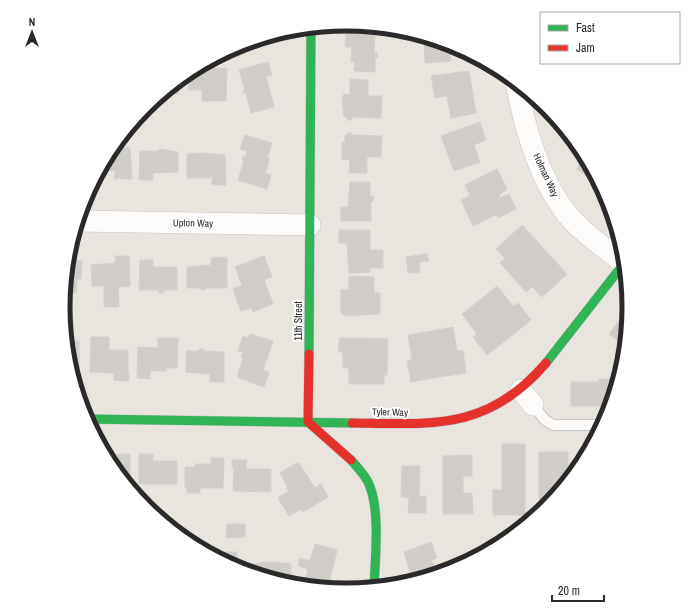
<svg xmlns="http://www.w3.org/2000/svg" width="692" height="615" font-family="'Archivo Narrow',sans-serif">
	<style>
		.building { fill: #d1ceca; stroke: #d4d0cb }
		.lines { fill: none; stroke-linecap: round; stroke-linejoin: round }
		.lane-casing { stroke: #c6c4c5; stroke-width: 12 }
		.street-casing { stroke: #c6c4c5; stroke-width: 22 }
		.fast-casing { stroke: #c6c4c5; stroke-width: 10 }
		.jam-casing { stroke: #c6c4c5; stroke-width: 10 }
		.lane { stroke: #fcfbfa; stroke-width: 10 }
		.street { stroke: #fcfbfa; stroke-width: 21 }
		.fast { stroke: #30b455; stroke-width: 9 }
		.jam { stroke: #e5322d; stroke-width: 9 }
		.labels { text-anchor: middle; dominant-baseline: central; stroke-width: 3.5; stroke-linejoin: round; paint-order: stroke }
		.street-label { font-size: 10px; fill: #2a2a2a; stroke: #fff }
		.rim { fill: none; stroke: #2a2a2a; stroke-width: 5 }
	</style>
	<rect width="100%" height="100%" fill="#e9e4de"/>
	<path class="building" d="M346 33H375L374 53H377L378 58H375V72L354 71 355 62H351L352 47H345Z
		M424 36 453 45 450 46 451 61 425 63Z
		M268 62 272 75 266 76 274 107 251 113 246 93 243 94V91L245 90 239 70Z
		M203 64V68H227L226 101H202V90H189V72Z
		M469 71 476 113 451 118 447 96 435 98 431 76Z
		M350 79 368 80V96H382L381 118 352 117V120H347V117H344L342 99 344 94 350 95Z
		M179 80V94L162 93Z
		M480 122 486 140 474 145 480 162 454 171 441 136Z
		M348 133H352V135L382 136 381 157H367V173H349L350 160 342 159V142H345V135H347Z
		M245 135 272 143 267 158H270L265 173 271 175 267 189 238 180 244 161 242 160 243 156H246L247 151 240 149Z
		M112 147 130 148 132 179H121L118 177 116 180 114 177 116 171 100 170Z
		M159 149 178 152V172L153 173V180H139L140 151H159Z
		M202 153 225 155 226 185H212V176H210V178H187V154Z
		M585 156 598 180 595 182 577 169 579 166 578 165Z
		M497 169 507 189 499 195 501 198 509 194 516 209 498 218 497 214 473 226 461 200 470 196 465 185Z
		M350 182H370V196H374L373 201H371V221H341V207H348Z
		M522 225 567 274 542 297 532 287 526 292 500 263 505 258 496 249Z
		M339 230H370V250H383V268H370V272L349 273 347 243H339Z
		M427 254 429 261 419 262 420 272 408 273 406 257Z
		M115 256H129L130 286 118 287 119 307H104V286H92L91 265 115 263Z
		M264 256 272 277 264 280 273 304 253 312 251 308 241 311 233 289 242 285 235 267Z
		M227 257V288H205V290H201V288H187V267L211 265V258Z
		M140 260H153V267H177V290H164V293H159V290H139Z
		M67 261H82L81 279H77L76 293H64Z
		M349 276 374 277V293H380V314L346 316 341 313V290H349Z
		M497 286 513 306 518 303 531 320 510 337 480 300Z
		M480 300 510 337 487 355 473 337 477 334 462 314Z
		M627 310 629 312 626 347 609 334Z
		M453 327 457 351H463L466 373 439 377 432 331Z
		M432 331 439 377 411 382 407 361 412 360 408 335Z
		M250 334 273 341 263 370 269 372 264 387 237 377 243 358 241 357 243 352 238 351 243 336 248 338Z
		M91 337H109V350H128V374H129V381L114 380V373L90 372Z
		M158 338H178L177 368H166V371H150V379L137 378 138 347 158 348Z
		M340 338 388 339 387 375H384V384H349V368H343V353L340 352 338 349Z
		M79 341V374H71L68 363 66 342Z
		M199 349H204V351L224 352V382H210V374L186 372V351H199Z
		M599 379H608V406H571V382H599Z
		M608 379H619L611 406H608Z
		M502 444H525V481L502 480Z
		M539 452H568V474H560V482L539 481Z
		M117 454H130V482H124L108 460H117Z
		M139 454H153V464L154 461H177V484H139Z
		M472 455V476H463V485H443V456Z
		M211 458H224L223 488H200V493H187V488H185V467H195V464H209L211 468Z
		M232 460H247L246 469H271V492L233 491 234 468H232Z
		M298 462 315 488 321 484 328 497 303 512 301 509 289 516 278 498 289 491 286 488 288 487 280 473Z
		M402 466H420L419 496H426V513H408L409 498 401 497Z
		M502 480 525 481V515H493V490H502Z
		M539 481 560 482 561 490 542 512H539Z
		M443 485H463V493H472L473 514H443Z
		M227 524H245V537L226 538Z
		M431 542 437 558 431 560 435 568 432 569 434 575 413 582 404 552Z
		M315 544 337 550 329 583 334 585 332 590 303 587 308 569 298 566 300 558 310 561Z
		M223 552H237V562H244V571L223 562Z
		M272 562 291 564V586L252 574V564Z
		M449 565H462L449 571Z"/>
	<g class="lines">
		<defs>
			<path id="lane" d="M533 405 545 420 553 425H603"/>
			<path id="street" d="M516 82C524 125 537 173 563 209 579 231 604 247 625 264
				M77 221 310 225
				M521 390 533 405"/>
			<path id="fast" d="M309 354 311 27
				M546 363 625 262
				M86 419 352 423
				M351 460C357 467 364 474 368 482 381 508 375 559 374 588"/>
			<path id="jam" d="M309 354 308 422 351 460
				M352 423C433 424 488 431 546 363"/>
		</defs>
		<use href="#lane" class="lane-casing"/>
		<use href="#street" class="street-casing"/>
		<use href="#fast" class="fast-casing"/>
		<use href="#jam" class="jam-casing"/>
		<use href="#lane" class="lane"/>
		<use href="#street" class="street"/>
		<use href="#fast" class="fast"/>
		<use href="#jam" class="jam"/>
	</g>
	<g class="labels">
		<g class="street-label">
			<text transform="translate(546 175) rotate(65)">Holman Way</text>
			<text transform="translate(193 223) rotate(1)">Upton Way</text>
			<text transform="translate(298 321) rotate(-90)">11th Street</text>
			<text transform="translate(390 412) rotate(1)">Tyler Way</text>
		</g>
	</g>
	<path d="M0 0H692V615H0ZM70 307a276 276 0 1 1 552 0a276 276 0 1 1-552 0Z" fill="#fff" fill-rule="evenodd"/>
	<path class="rim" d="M70 307a276 276 0 1 1 552 0a276 276 0 1 1-552 0Z"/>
	<rect x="540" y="12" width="140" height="52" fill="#ffffff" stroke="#aaaaaa"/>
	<rect x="548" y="25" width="20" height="6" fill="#30b455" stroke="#aaaaaa"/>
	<text x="576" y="32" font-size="12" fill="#2a2a2a">Fast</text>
	<rect x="548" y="45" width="20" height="6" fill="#e5322d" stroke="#aaaaaa"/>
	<text x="576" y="52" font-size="12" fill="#2a2a2a">Jam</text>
	<g transform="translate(32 32)" stroke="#ffffff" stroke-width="3" paint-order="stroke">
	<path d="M0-3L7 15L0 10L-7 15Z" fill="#2a2a2a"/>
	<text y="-6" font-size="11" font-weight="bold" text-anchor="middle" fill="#2a2a2a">N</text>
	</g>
	<path d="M552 595v6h52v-6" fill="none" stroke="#2a2a2a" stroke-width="2"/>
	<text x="558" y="595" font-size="12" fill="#2a2a2a" stroke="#ffffff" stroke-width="3" paint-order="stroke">20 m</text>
</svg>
